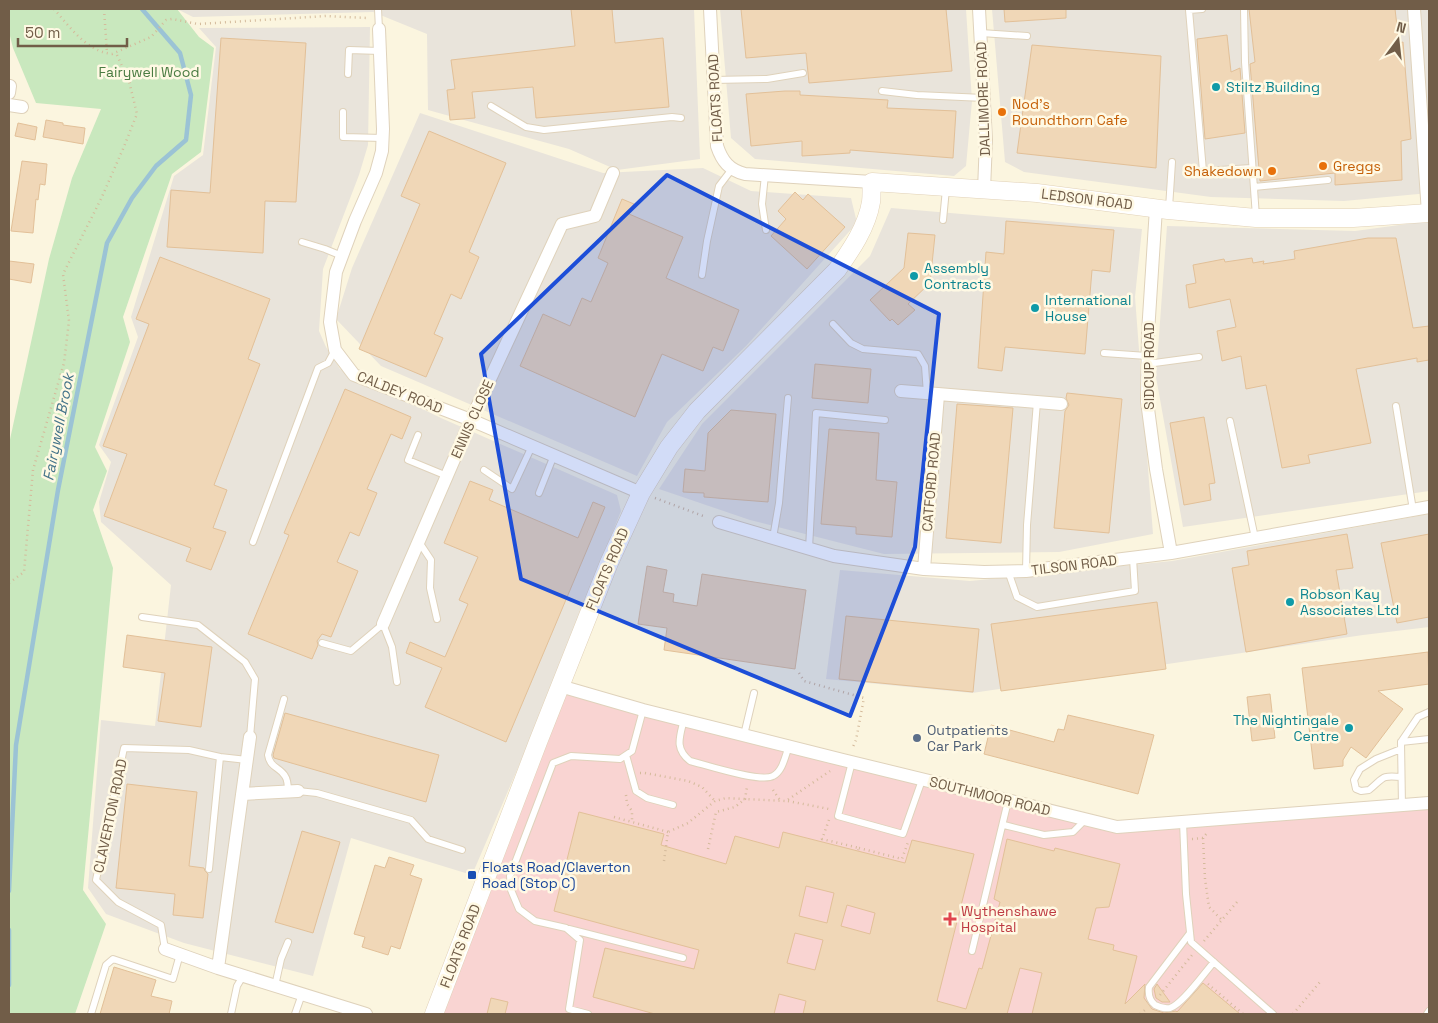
<svg xmlns="http://www.w3.org/2000/svg" width="1438" height="1023" font-family="'Space Grotesk',sans-serif">
	<style>
		.industrial { fill: #e9e4db }
		.medical { fill: #f9d4d2 }
		.green { fill: #c9e8be }
		.lines { fill: none; stroke-linecap: round; stroke-linejoin: round }
		.stream { stroke: #9bc3d5; stroke-width: 4.5 }
		.building { fill: #f0d7b7; stroke: #e2c098; fill-rule: evenodd }
		.lane-casing { stroke: #dfd2bb; stroke-width: 8 }
		.street-casing { stroke: #dfd2bb; stroke-width: 14 }
		.secondary-casing { stroke: #e1d1b7; stroke-width: 19 }
		.path { stroke: #d4ba9b; stroke-width: 2.5; stroke-dasharray: 1 4; stroke-linecap: butt }
		.lane { stroke: #fff; stroke-width: 6 }
		.street { stroke: #fff; stroke-width: 12 }
		.secondary { stroke: #fff; stroke-width: 18 }
		.marked { fill: #1d4ed8; fill-opacity: 0.2; stroke: #1d4ed8; stroke-width: 4; stroke-linejoin: round }
		.culture-dot { fill: #0f9aa8; stroke: #fff9e4; stroke-width: 2 }
		.food-dot { fill: #e8710a; stroke: #fff9e4; stroke-width: 2 }
		.service-dot { fill: #5c6f8a; stroke: #fff9e4; stroke-width: 2 }
		.transit-dot { fill: #1a4fb4; stroke: #fff9e4; stroke-width: 2 }
		.health-dot { fill: #e0444e; stroke: #fff9e4; stroke-width: 2 }
		.labels { text-anchor: middle; dominant-baseline: central; stroke-width: 5; stroke-linejoin: round; paint-order: stroke }
		.park-label { font-size: 14px; fill: #4a7c42; stroke: #fff9e4 }
		.culture-label { font-size: 14px; fill: #0d838f; stroke: #fff9e4; text-anchor: start }
		.street-label { font-size: 14px; fill: #715d48; stroke: #fff9e4 }
		.food-label { font-size: 14px; fill: #c56008; stroke: #fff9e4; text-anchor: start }
		.service-label { font-size: 14px; fill: #4e5e75; stroke: #fff9e4; text-anchor: start }
		.transit-label { font-size: 14px; fill: #164399; stroke: #fff9e4; text-anchor: start }
		.health-label { font-size: 14px; fill: #be3a42; stroke: #fff9e4; text-anchor: start }
		.water-label { font-size: 15px; font-style: italic; fill: #45748a; stroke: #fff9e4 }
	</style>
	<rect width="100%" height="100%" fill="#fbf5df"/>
	<path class="industrial" d="M177 9H694L700 159 617 170 569 149 428 110 427 34 373 12 193 17Z
		M720 9H966L972 101 966 166 954 176 755 159 731 138Z
		M992 9H1429V193L1344 201 1211 197 1024 172 1005 162Z
		M370 27 368 145 359 175 323 269 319 331 326 347 340 369 441 418 617 495 621 511 523 756 472 875 351 838 313 976 184 943 106 914 88 888 101 720 155 726 171 585 101 522 99 502 111 462 99 445 138 337 131 317 174 176 203 155 216 47 199 28Z
		M420 113 603 173 703 168 751 191 851 198 857 223 746 346 667 422 637 476 381 366 336 319 352 268Z
		M891 208 1142 229 1135 297 1153 534 1059 552 884 554 750 520 659 489 702 424 870 256Z
		M1429 221V491L1183 527 1156 377 1167 226 1355 231Z
		M1429 514V627L1363 635 972 693 826 679 840 570 970 581 1172 561Z"/>
	<path class="medical" d="M560 686 1117 827 1429 803V1014H434Z"/>
	<path class="green" d="M9 9H177L199 37 214 48 201 152 172 174 123 317 130 342 95 447 107 471 93 510 113 568 83 890 106 924 75 1014H9V444L49 259 72 178 101 109 36 103 13 48 9 32Z"/>
	<g class="lines">
		<path class="stream" d="M9 891 16 745 58 490 107 243 132 198 156 166 186 140 191 95 180 53 142 9
			M9 930V985"/>
	</g>
	<path class="building" d="M571 9H612L615 43 663 38 669 107 536 118 533 87 472 92 475 118 450 120 447 90 455 89 451 60 575 46Z
		M741 9H946L952 71 809 83 806 53 746 58Z
		M1004 9H1066V18L1005 22Z
		M1249 9H1395L1399 43 1403 42 1411 139 1401 141 1402 180 1335 185V173L1260 181 1250 64 1255 62Z
		M1227 35 1231 72 1240 68 1245 133 1205 139 1197 39Z
		M221 38 306 43 296 202 265 201 263 253 167 247 171 190 210 193Z
		M1032 45 1161 56 1156 168 1017 153Z
		M785 91H800V95L888 100 887 108 956 111 953 158 850 150V153L802 156V141L751 146 746 94Z
		M46 120 63 123V125L85 128 83 144 43 137Z
		M18 123 37 127 35 140 15 136Z
		M429 131 506 163 469 252 479 257 461 299 451 294 434 334 443 338 426 377 359 349 420 204 401 196Z
		M22 161 47 164 45 185 40 184 38 200 36 199 33 233 11 231Z
		M795 192 803 200 808 194 845 227 807 269 771 236 786 219 778 211Z
		M622 199 634 204 629 214 683 237 666 278 739 310 723 351 713 347 703 371 662 354 635 417 520 366 543 314 570 326 582 298 591 302 608 263 598 258Z
		M1006 221 1114 230 1110 272 1092 270 1085 354 1005 347 1002 371 978 368 986 252 1004 254Z
		M908 233 935 235 930 283 908 304 915 310 898 325 892 319 890 321 870 300 904 268Z
		M1368 238H1396L1413 328 1429 326V360L1417 362V358L1356 369 1371 443 1308 455 1310 463 1282 468 1266 385 1246 389 1241 356 1222 361 1217 331 1236 327 1230 299 1189 308 1186 285 1196 283 1193 265 1224 259 1225 262 1252 258 1253 263 1264 261 1263 264 1295 259 1294 251Z
		M160 257 270 299 248 359 260 364 214 485 227 490 213 528 226 532 211 570 186 561 191 548 104 516 127 454 103 446 149 324 136 319Z
		M9 261 34 264 31 283 9 279Z
		M815 364 871 369 868 403 812 398Z
		M345 389 411 417 402 439 391 434 367 489 377 493 359 536 350 532 337 562 358 571 331 637 322 634 317 641 318 645 312 659 248 634 289 535 284 533Z
		M1067 393 1122 399 1109 533 1054 528 1065 411 1069 405 1066 398Z
		M957 404 1013 408 1001 543 946 538Z
		M731 410 776 414 768 502 704 497V493L683 492 685 469 705 471 708 433Z
		M1204 417 1215 483 1209 484 1211 500 1184 505 1170 423Z
		M829 429 879 433 876 480 897 482 892 537 856 534V527L821 524Z
		M470 481 493 490 489 500 578 538 593 502 605 507 506 742 425 707 442 668 406 653 410 642 445 657 468 604 459 600 478 557 444 543Z
		M1347 534 1353 568 1336 570 1347 634 1246 652 1232 568 1249 565 1247 551Z
		M1429 534V617L1397 623 1381 543Z
		M647 566 667 570 663 592 674 594 673 602 697 606 702 574 806 590 795 669 664 650 667 628 638 624Z
		M1157 602 1166 669 1001 691 991 624Z
		M846 616 979 629 973 692 839 679Z
		M127 635 212 647 201 727 158 721 165 673 123 667Z
		M1428 652 1429 684 1378 691 1403 709 1366 758 1351 747 1343 760V766L1314 769 1302 668Z
		M1270 694 1275 738 1252 741 1247 697Z
		M285 713 439 755 426 802 274 758 273 755Z
		M1068 715 1154 735 1138 794 984 754 991 725 1054 742 1058 729 1064 730Z
		M127 784 197 792 189 866 204 868 205 871 208 874 203 918 173 915 175 894 116 888Z
		M579 812 664 834 661 845 726 864 735 836 779 848 783 832 905 863 912 840 974 854 937 1001 966 1009 979 968 982 969 1000 902 994 899 1007 839 1054 851 1055 848 1120 864 1109 907 1096 908 1088 939 1114 945 1113 950 1137 956 1125 1004 1145 984 1144 998 1152 1009 1164 1013 1176 1011 1177 1012 1203 983 1240 1014H1032L1042 973 1020 968 1007 1014H803L806 1001 779 994 774 1014H655L593 997 605 948 694 969 699 950 554 911ZM806 886 834 893 827 923 799 916ZM847 905 875 913 870 934 841 926ZM795 933 823 940 815 970 787 963Z
		M302 831 340 842 313 933 275 922Z
		M389 857 414 865 410 875 422 879 400 949 391 946 388 955 362 947 365 937 354 934 375 865 385 868Z
		M114 967 156 980 151 996 172 1001 169 1014H100Z
		M1157 984 1170 1002H1162L1156 998 1154 989Z
		M491 998 508 1002 505 1014H487Z"/>
	<g class="lines">
		<defs>
			<path id="lane" d="M378 9 379 29
				M1202 9 1189 10 1203 171 1252 168
				M1244 9 1245 62 1256 217
				M981 33 1027 36
				M348 74 349 50 380 51
				M713 80 767 79 803 73
				M882 91 917 95 984 98
				M491 106 526 127 544 130 672 117 681 118
				M343 112V137L383 138
				M765 175 762 204 766 230
				M1254 187 1328 180
				M1169 208 1172 162
				M943 220 946 189
				M302 242 325 249 342 256
				M702 275 707 241 719 186 732 169
				M833 324 851 343 863 349 918 354 925 366 927 394
				M1104 353 1147 356
				M1147 364 1199 357
				M1396 406 1413 510
				M1230 421 1255 538
				M418 435 408 460 447 476
				M484 470 512 489 532 446
				M539 493 554 455
				M773 538 779 503 788 398
				M253 542 318 368 328 363 335 350
				M419 542 431 560 430 588 437 619
				M809 549 816 413 885 420
				M1008 571 1017 597 1037 607 1135 591 1133 558
				M1026 571 1027 525 1037 402
				M142 617 198 625 245 662 255 679 250 737
				M322 643 351 651 383 624 392 647 397 682
				M284 699 268 755C270 768 280 767 285 776 288 780 288 787 288 792
				M684 719C680 737 674 748 690 761 706 765 761 783 773 776 783 771 785 756 789 746
				M744 735 754 693
				M1401 742 1429 739
				M1401 749 1376 759 1360 769 1354 780 1356 789 1361 791 1369 790C1384 778 1380 775 1401 777
				M626 755 636 791 647 798 673 805
				M852 762 838 816 903 834 922 780
				M298 791 317 793 411 820 428 839 462 850
				M1402 806 1401 742 1418 717 1429 712
				M1183 822 1186 894 1191 942 1273 1014
				M1004 825 1044 835 1073 832 1085 820
				M209 869 220 757 247 760
				M569 929 683 958
				M1190 933 1149 987C1148 994 1149 1000 1155 1005 1159 1007 1165 1009 1170 1008 1182 1005 1205 972 1214 962
				M165 949 161 925 118 902 96 880 124 748 189 750 220 757
				M972 951 1008 801
				M275 986 281 959 288 942
				M91 1014 106 965 113 959 173 979 180 954
				M231 1014 237 986 243 976
				M295 1014 302 994
				M588 1014 569 1009 580 940 566 928 535 921 519 909 511 890 510 876 553 763 571 756 620 759 632 751 643 710
				M1427 1014 1429 1011"/>
			<path id="street" d="M710 9 717 146C722 161 729 170 745 174L872 182
				M979 9 986 140 984 190
				M1414 9 1428 213
				M379 29 383 129 382 151 376 173 355 221 336 272 330 322 335 350 354 375 471 420 641 493
				M9 93 10 86
				M9 105 22 107
				M1156 208 1148 333 1147 401 1156 469 1171 553
				M901 391 1061 404
				M719 522 834 556 924 569 984 572 1026 571 1171 553 1429 507
				M924 569 938 395
				M383 624 471 420 562 224 595 216 613 173
				M560 686 643 710 843 760 1117 827 1429 803
				M242 794 298 791
				M165 949 218 968 366 1014
				M218 968 250 737"/>
			<path id="secondary" d="M434 1014 538 742 609 563 641 493 669 447 697 411 837 270C851 250 867 227 871 202 872 196 871 189 872 182L1037 193 1168 210 1256 218H1353L1429 213"/>
		</defs>
		<use href="#lane" class="lane-casing"/>
		<use href="#street" class="street-casing"/>
		<use href="#secondary" class="secondary-casing"/>
		<path class="path" d="M54 9C70 27 86 51 112 54L151 37 166 20 172 19 198 24 326 16 368 18
			M104 9 107 53
			M655 498 706 517
			M9 583 24 572 33 470 64 363 69 321 63 274 101 199 123 149 137 114 129 81 116 53
			M799 673 804 681 864 698 856 740 852 749
			M640 773H645L688 781 702 787 715 801
			M773 790 780 800
			M626 795 627 804 632 811V822
			M788 801 829 809
			M614 817 668 832
			M829 820 822 839 859 848 858 850
			M1203 838 1205 879 1209 907 1222 920
			M1192 839 1203 838 1207 833
			M859 848 902 859 908 842
			M708 849 716 812 735 807 745 799 747 787
			M664 861 668 832 688 823 715 801 726 798 786 801 830 771
			M1204 941 1237 902
			M1208 984 1243 1014
			M1160 995 1192 955
			M1140 1014 1145 1010
			M1293 1014 1320 982"/>
		<use href="#lane" class="lane"/>
		<use href="#street" class="street"/>
		<use href="#secondary" class="secondary"/>
	</g>
	<path class="marked" d="M667 175 939 314 915 547 850 716 521 579 481 354Z"/>
	<g class="culture-dot">
		<circle cx="1216" cy="87" r="5"/>
		<circle cx="914" cy="276" r="5"/>
		<circle cx="1035" cy="308" r="5"/>
		<circle cx="1290" cy="602" r="5"/>
		<circle cx="1349" cy="728" r="5"/>
	</g>
	<g class="food-dot">
		<circle cx="1002" cy="112" r="5"/>
		<circle cx="1323" cy="166" r="5"/>
		<circle cx="1272" cy="171" r="5"/>
	</g>
	<circle class="service-dot" cx="917" cy="738" r="5"/>
	<rect class="transit-dot" x="467" y="870" width="10" height="10" rx="2.5"/>
	<path class="health-dot" d="M947.5 911.5h5v5h5v5h-5v5h-5v-5h-5v-5h5z"/>
	<g class="labels">
		<g class="park-label">
			<text x="149" y="72">Fairywell Wood</text>
		</g>
		<g class="culture-label">
			<text x="1226" y="87">Stiltz Building</text>
			<text x="924" y="268">Assembly<tspan x="924" dy="16">Contracts</tspan></text>
			<text x="1045" y="300">International<tspan x="1045" dy="16">House</tspan></text>
			<text x="1300" y="594">Robson Kay<tspan x="1300" dy="16">Associates Ltd</tspan></text>
			<text x="1339" y="720" text-anchor="end">The Nightingale<tspan x="1339" dy="16">Centre</tspan></text>
		</g>
		<g class="street-label">
			<text transform="translate(715 98) rotate(-93)">FLOATS ROAD</text>
			<text transform="translate(983 99) rotate(-92)">DALLIMORE ROAD</text>
			<text transform="translate(1087 199) rotate(7)">LEDSON ROAD</text>
			<text transform="translate(1149 366) rotate(-90)">SIDCUP ROAD</text>
			<text transform="translate(400 392) rotate(22)">CALDEY ROAD</text>
			<text transform="translate(472 419) rotate(-66)">ENNIS CLOSE</text>
			<text transform="translate(931 482) rotate(-85)">CATFORD ROAD</text>
			<text transform="translate(1074 565) rotate(-7)">TILSON ROAD</text>
			<text transform="translate(607 569) rotate(-67)">FLOATS ROAD</text>
			<text transform="translate(990 796) rotate(14)">SOUTHMOOR ROAD</text>
			<text transform="translate(110 816) rotate(-78)">CLAVERTON ROAD</text>
			<text transform="translate(460 946) rotate(-69)">FLOATS ROAD</text>
		</g>
		<g class="food-label">
			<text x="1012" y="104">Nod's<tspan x="1012" dy="16">Roundthorn Cafe</tspan></text>
			<text x="1333" y="166">Greggs</text>
			<text x="1262" y="171" text-anchor="end">Shakedown</text>
		</g>
		<g class="service-label">
			<text x="927" y="730">Outpatients<tspan x="927" dy="16">Car Park</tspan></text>
		</g>
		<g class="transit-label">
			<text x="482" y="867">Floats Road/Claverton<tspan x="482" dy="16">Road (Stop C)</tspan></text>
		</g>
		<g class="health-label">
			<text x="961" y="911">Wythenshawe<tspan x="961" dy="16">Hospital</tspan></text>
		</g>
		<g class="water-label">
			<text transform="translate(58 427) rotate(-79)">Fairywell Brook</text>
		</g>
	</g>
	<rect width="1438" height="1023" fill="none" stroke="#715d48" stroke-width="20"/>
	<g transform="translate(1398 40) rotate(15)" stroke="#fff9e4" stroke-width="4" paint-order="stroke">
	<path d="M0-4L9 19L0 12L-9 19Z" fill="#715d48"/>
	<text y="-8" font-size="14" font-weight="bold" text-anchor="middle" fill="#715d48">N</text>
	</g>
	<path d="M18 38v8h109v-8" fill="none" stroke="#715d48" stroke-width="2.5"/>
	<text x="25" y="38" font-size="15" fill="#715d48" stroke="#fff9e4" stroke-width="4" paint-order="stroke">50 m</text>
</svg>
